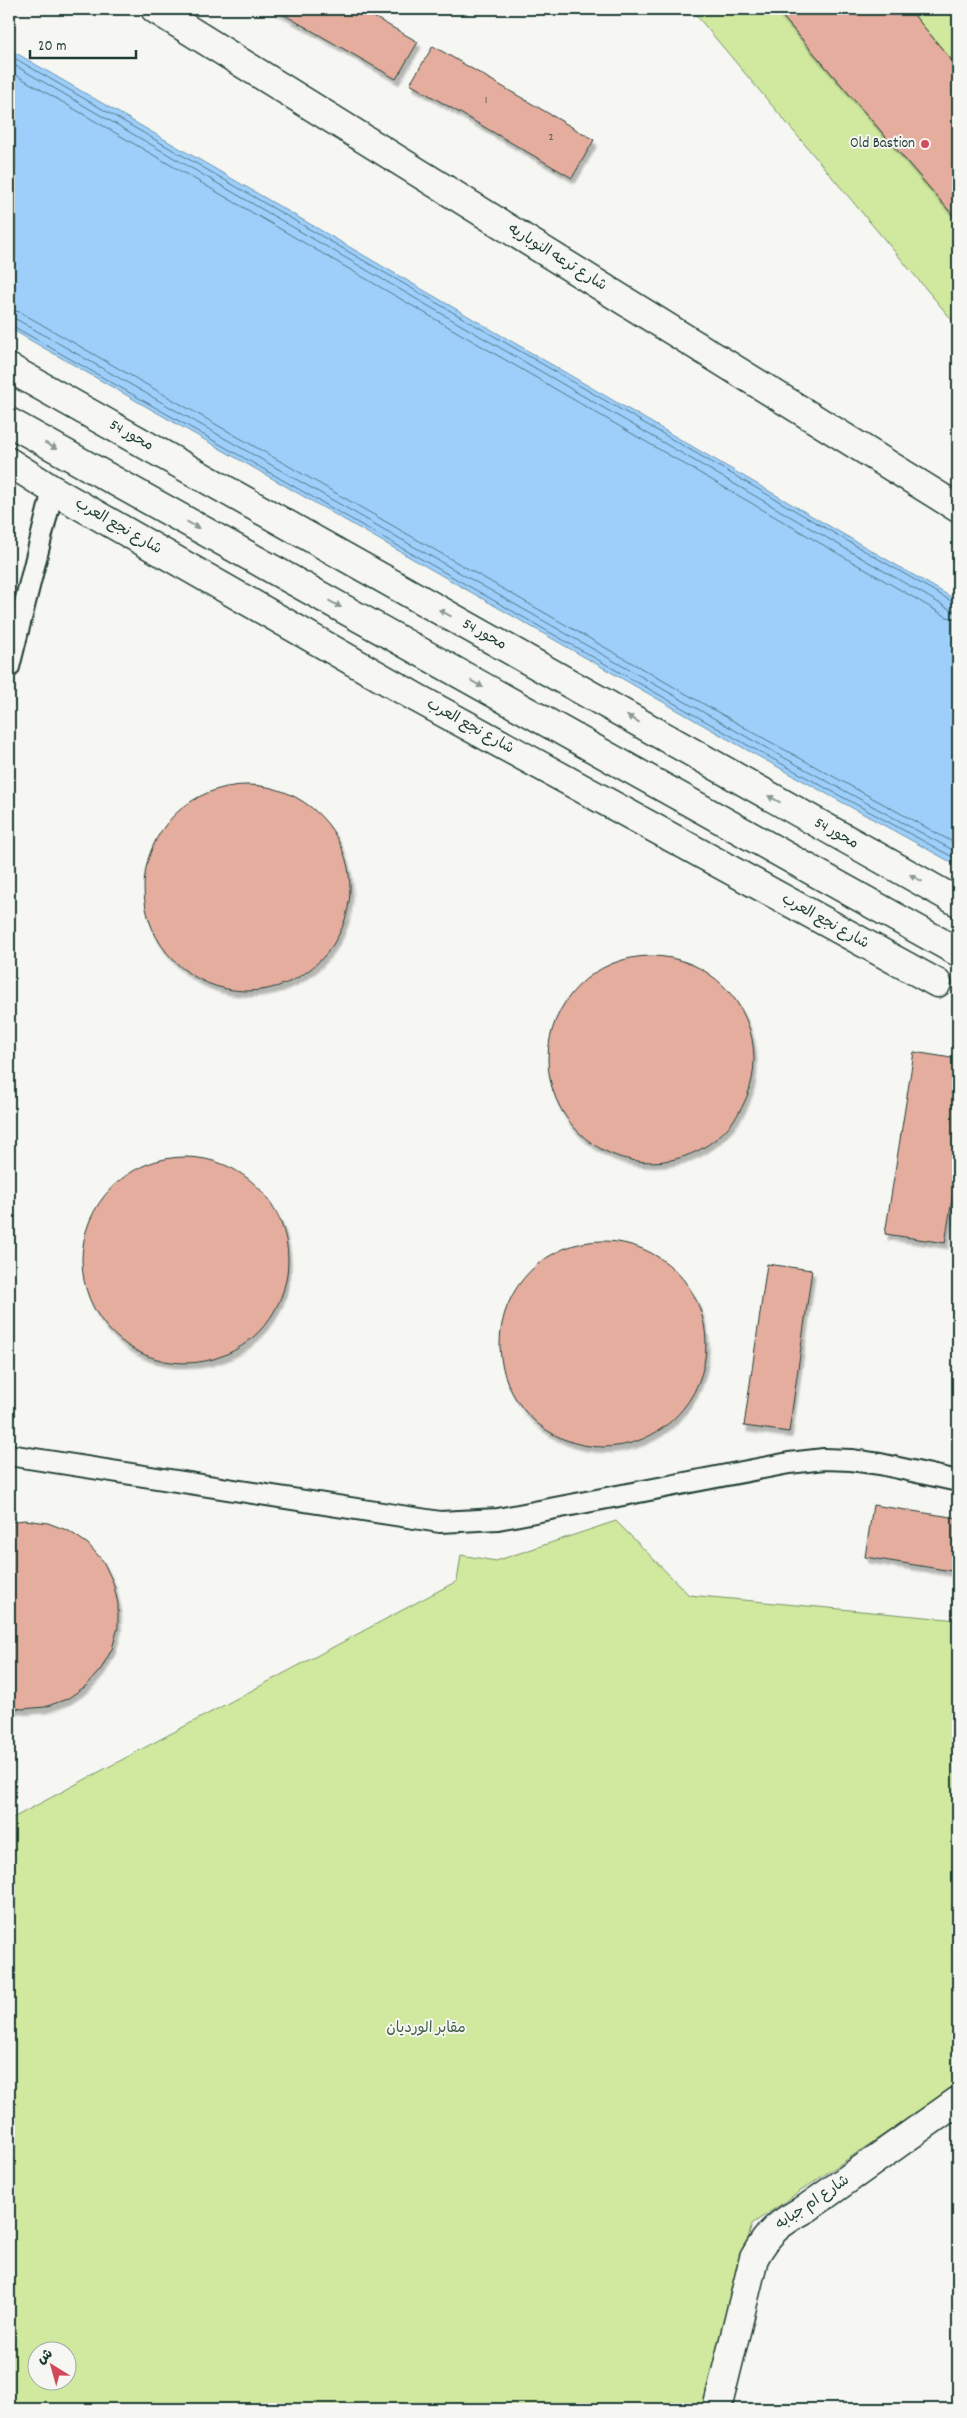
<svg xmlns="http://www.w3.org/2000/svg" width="967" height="2418" font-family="Dekko,'Playpen Sans Arabic',sans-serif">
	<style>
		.green { fill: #d0e99e; stroke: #789369; fill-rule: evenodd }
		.water { fill: #9ecffb; stroke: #6b95ab }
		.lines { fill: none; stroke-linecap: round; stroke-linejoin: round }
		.shore { stroke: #527784; stroke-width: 1 }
		.building { fill: #e5ad9d; stroke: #1f3d34; filter: url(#shadow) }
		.lane-casing { stroke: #1f3d34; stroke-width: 24 }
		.street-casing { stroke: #1f3d34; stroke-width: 31 }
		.highway-casing { stroke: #1f3d34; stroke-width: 31 }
		.lane { stroke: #f6f6f2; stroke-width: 20 }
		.street { stroke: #f6f6f2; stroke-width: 28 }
		.highway { stroke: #f6f6f2; stroke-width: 28 }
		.oneway { fill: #8a9a93 }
		.poi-dot { fill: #d1495b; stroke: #f6f6f2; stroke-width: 2 }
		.labels { text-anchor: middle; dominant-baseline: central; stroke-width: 4; stroke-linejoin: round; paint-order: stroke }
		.number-label { font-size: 12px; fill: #50594e }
		.poi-label { font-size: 15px; fill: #1f3d34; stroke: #f6f6f2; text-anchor: end }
		.street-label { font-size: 15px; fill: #1f3d34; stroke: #f6f6f2 }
		.park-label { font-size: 15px; fill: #425f49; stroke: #f6f6f2 }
	</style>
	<defs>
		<filter id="shadow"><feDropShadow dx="3" dy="5.5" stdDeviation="1" flood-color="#0004"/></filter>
	</defs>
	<rect width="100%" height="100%" fill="#f6f6f2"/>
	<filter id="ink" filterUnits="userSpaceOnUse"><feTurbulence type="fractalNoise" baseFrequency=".02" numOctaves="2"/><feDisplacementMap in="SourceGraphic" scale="10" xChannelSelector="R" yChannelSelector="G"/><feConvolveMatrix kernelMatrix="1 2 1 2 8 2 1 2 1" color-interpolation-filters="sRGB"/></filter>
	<g filter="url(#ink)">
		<path class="green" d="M691 9H776L958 221V327Z
			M909 9H958V68Z
			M616 1521 689 1595 958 1620V2081L942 2095 752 2224 702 2409H9V1820L457 1581 461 1555 496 1561ZM38 2350H68V2380H38Z"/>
		<path class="water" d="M9 49 958 601V866L747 750 9 328Z"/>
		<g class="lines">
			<path class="shore" d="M9 55 958 605
				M9 62 951 610 958 612
				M9 71 947 617 958 619
				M9 310 20 312 756 734 958 845
				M9 317 16 319 752 740 958 853
				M9 324 749 746 958 860"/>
		</g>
		<path class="building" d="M274 9H360L418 42 396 79Z
			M776 9H909L958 68V221Z
			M433 46 594 140 572 178 410 84Z
			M144 888a103 103 0 1 1 206 0a103 103 0 1 1-206 0Z
			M548 1059a103 103 0 1 1 206 0a103 103 0 1 1-206 0Z
			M914 1052 958 1059V1162L945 1243 885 1234Z
			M82 1260a103 103 0 1 1 206 0a103 103 0 1 1-206 0Z
			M500 1344a103 103 0 1 1 206 0a103 103 0 1 1-206 0Z
			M767 1264 812 1270 789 1432 744 1426Z
			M873 1505 958 1518V1572L865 1557Z
			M25 1520 48 1523 69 1531 88 1544 103 1561 113 1582 118 1604V1627L112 1649 101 1669 86 1686 67 1699 45 1707 22 1709 9 1707V1522Z"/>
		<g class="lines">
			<defs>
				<path id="lane" d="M9 667 53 490
					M9 1455 440 1522 498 1519 789 1463 824 1459 851 1460 880 1464 958 1481"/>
				<path id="street" d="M155 9 958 508
					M9 462 53 490 417 698 937 983
					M717 2409 754 2258C769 2231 779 2223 807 2208L958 2101"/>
				<path id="highway" d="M9 368 958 902
					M9 422 958 952"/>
			</defs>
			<use href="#lane" class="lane-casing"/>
			<use href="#street" class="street-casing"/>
			<use href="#highway" class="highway-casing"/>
			<use href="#lane" class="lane"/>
			<use href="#street" class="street"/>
			<use href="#highway" class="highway"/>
		</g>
		<defs><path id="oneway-solid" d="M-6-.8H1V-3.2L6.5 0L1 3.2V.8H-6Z" transform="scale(1.25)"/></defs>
		<g class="oneway">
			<use href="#oneway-solid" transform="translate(51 446) rotate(29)"/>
			<use href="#oneway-solid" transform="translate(193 525) rotate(29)"/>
			<use href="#oneway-solid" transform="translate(335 604) rotate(29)"/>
			<use href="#oneway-solid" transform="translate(445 613) rotate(-151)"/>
			<use href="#oneway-solid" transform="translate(477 684) rotate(29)"/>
			<use href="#oneway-solid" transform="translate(633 719) rotate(-151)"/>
			<use href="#oneway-solid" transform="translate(774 799) rotate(-151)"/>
			<use href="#oneway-solid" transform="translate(916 878) rotate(-151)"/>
		</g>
	</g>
	<circle class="poi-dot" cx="925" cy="144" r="5"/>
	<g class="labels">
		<g class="number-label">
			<text x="486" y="100">1</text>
			<text x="551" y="137">2</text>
		</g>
		<g class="poi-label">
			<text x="915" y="144">Old Bastion</text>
		</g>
		<g class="street-label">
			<text transform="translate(557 258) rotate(32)">شارع ترعه النوباريه</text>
			<text transform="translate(131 436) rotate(29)">محور 54</text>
			<text transform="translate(118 527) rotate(30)">شارع نجع العرب</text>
			<text transform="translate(484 635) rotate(29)">محور 54</text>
			<text transform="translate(470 727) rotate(29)">شارع نجع العرب</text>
			<text transform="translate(836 834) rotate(29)">محور 54</text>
			<text transform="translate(825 922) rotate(29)">شارع نجع العرب</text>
			<text transform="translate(813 2203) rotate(-34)">شارع ام جبابه</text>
		</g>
		<g class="park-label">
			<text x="426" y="2029">مقابر الورديان</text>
		</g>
	</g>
	<rect width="967" height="2418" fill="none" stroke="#f6f6f2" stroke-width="30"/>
	<rect x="15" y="15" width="937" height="2388" fill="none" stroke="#1f3d34" stroke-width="2" filter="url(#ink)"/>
	<g transform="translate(52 2366) rotate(323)"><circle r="24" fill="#f6f6f2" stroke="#a0aca6"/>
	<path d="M0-4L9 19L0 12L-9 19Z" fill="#d1495b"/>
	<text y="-8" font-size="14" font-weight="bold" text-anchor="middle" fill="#1f3d34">ش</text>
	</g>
	<path d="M30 50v8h106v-8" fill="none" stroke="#1f3d34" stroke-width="2.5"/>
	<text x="38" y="50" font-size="15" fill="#1f3d34" stroke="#f6f6f2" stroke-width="4" paint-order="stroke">20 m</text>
</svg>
